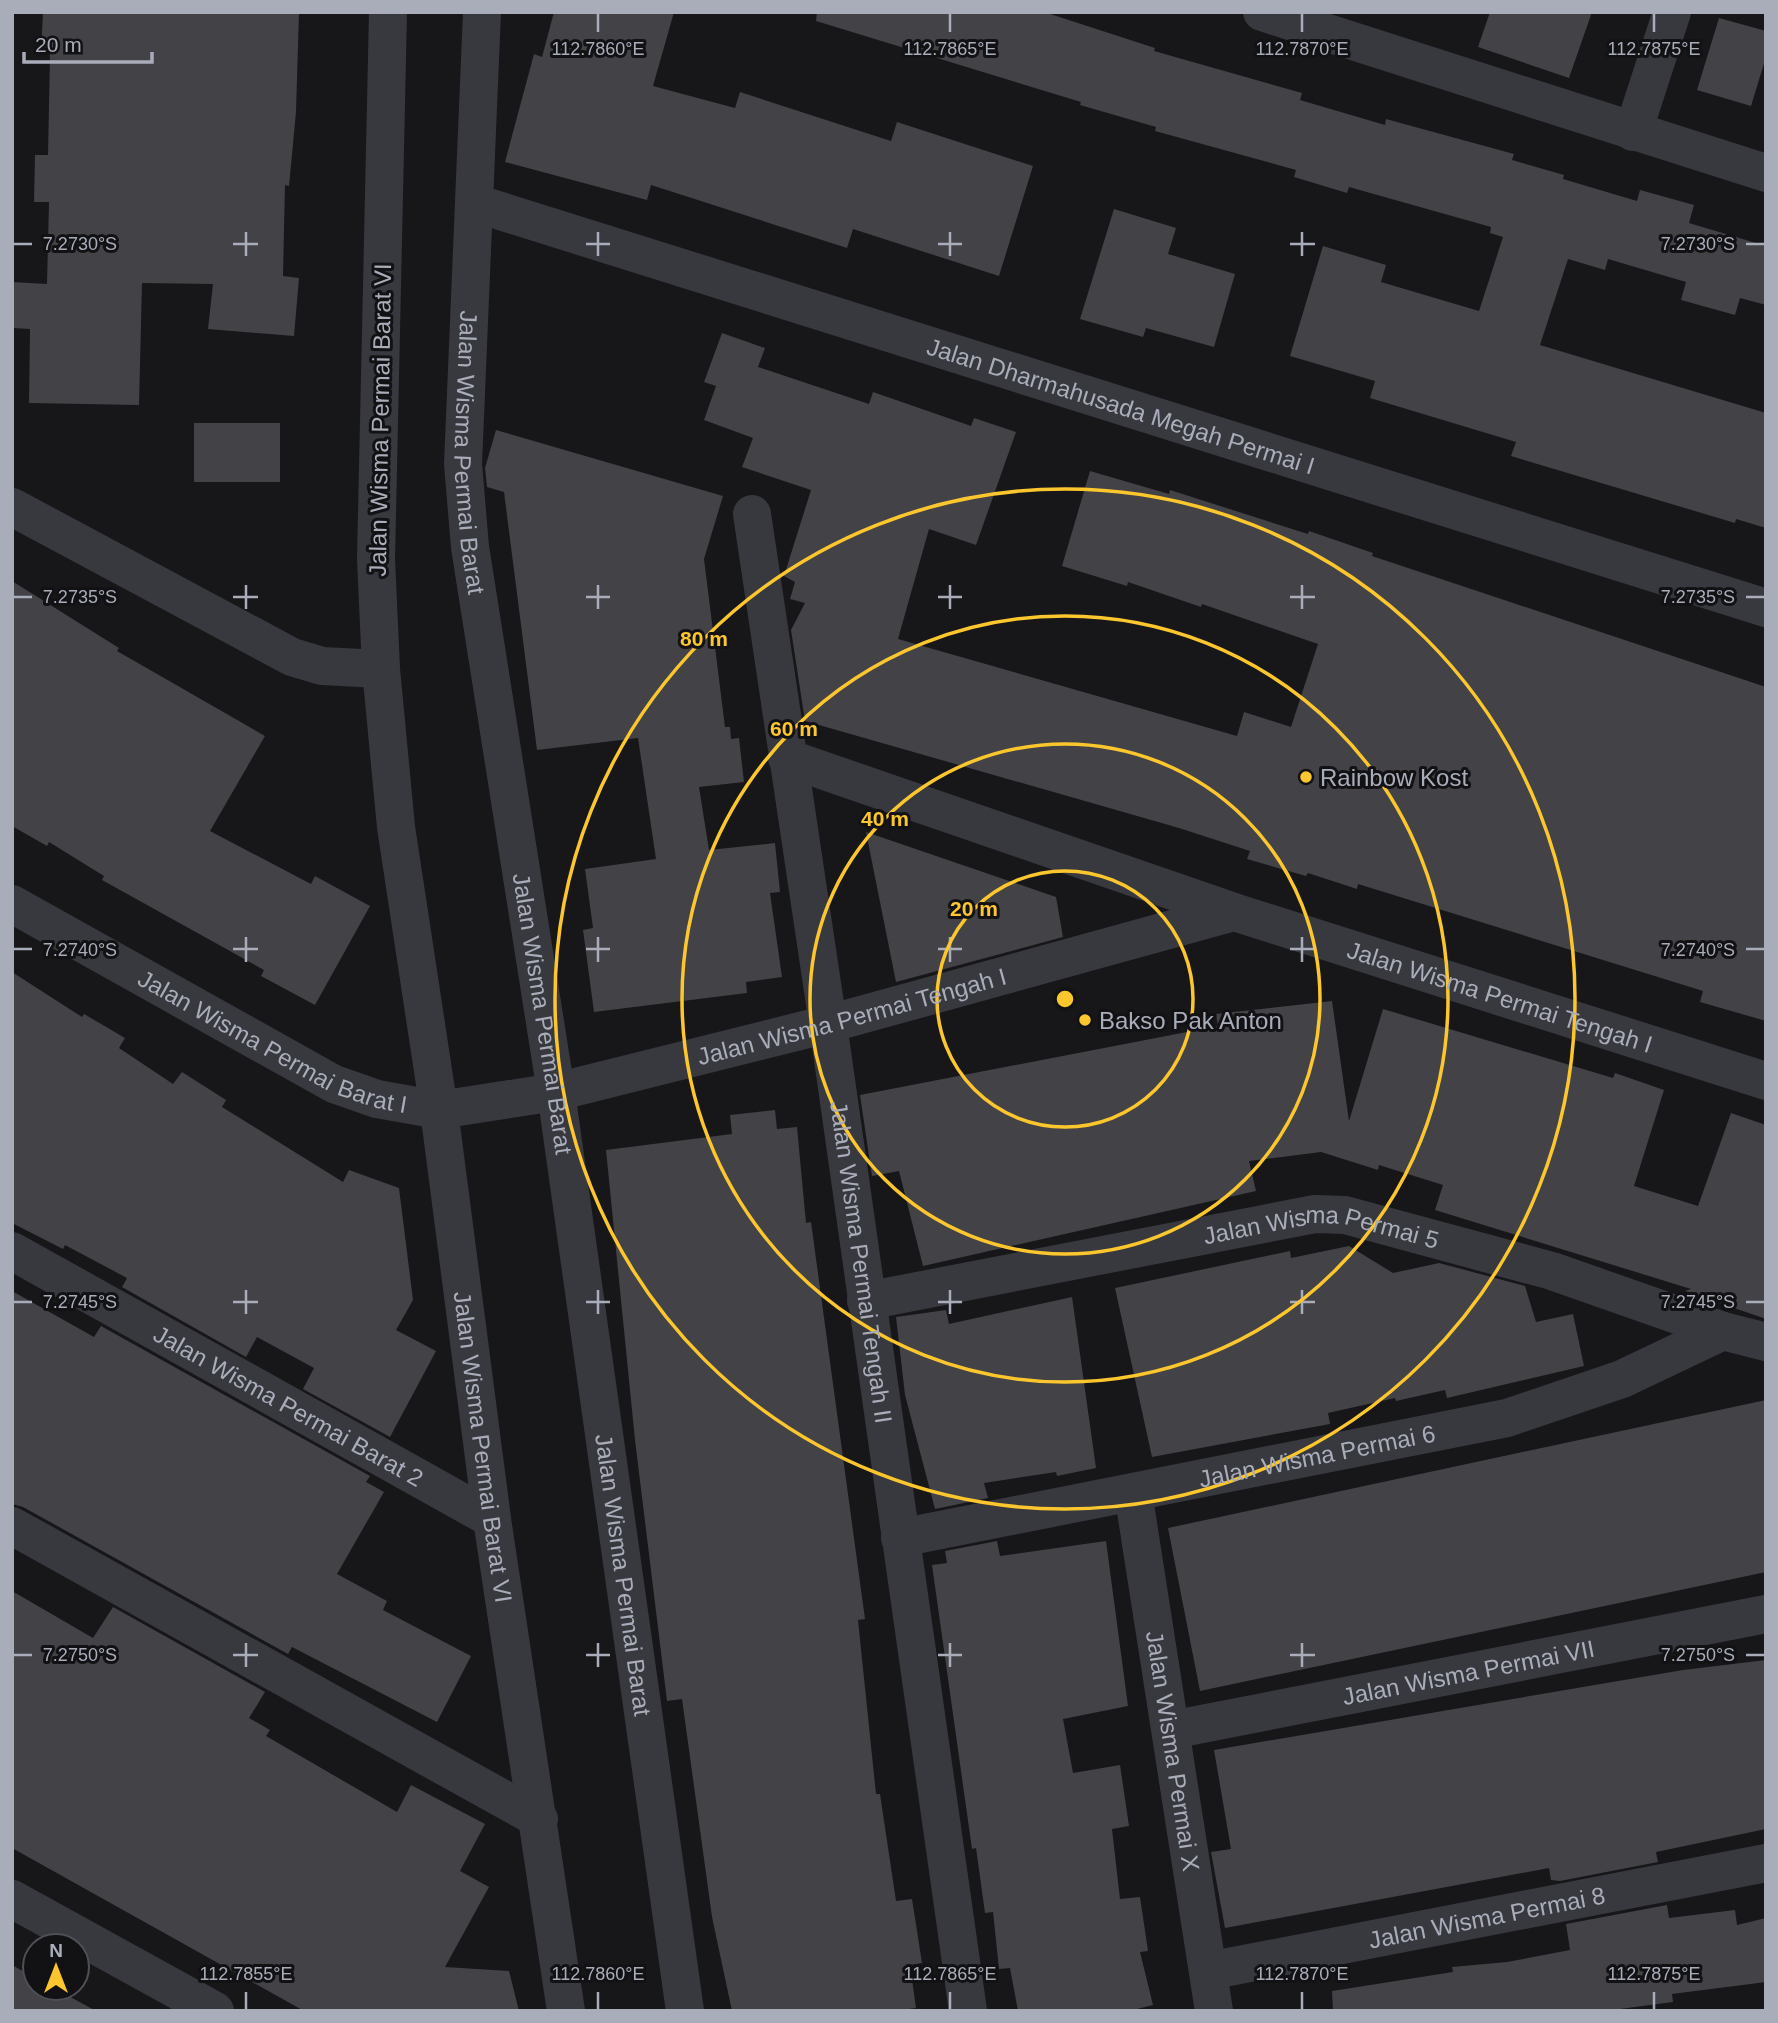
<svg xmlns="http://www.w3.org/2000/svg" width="1778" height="2023" font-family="Helvetica,sans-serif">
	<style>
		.building { fill: #424247 }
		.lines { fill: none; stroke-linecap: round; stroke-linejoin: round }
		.minor { stroke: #38393f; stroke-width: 38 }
		.ticks { fill: none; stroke: #a9adba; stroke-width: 2.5 }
		.ring { fill: none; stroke: #fbc62e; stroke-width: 3.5 }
		.poi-dot { fill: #fbc62e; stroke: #121215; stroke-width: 2.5 }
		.labels { text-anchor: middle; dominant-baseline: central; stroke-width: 6; stroke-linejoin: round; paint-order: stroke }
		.street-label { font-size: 24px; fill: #a9adba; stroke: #121215 }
		.poi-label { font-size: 24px; fill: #a9adba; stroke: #121215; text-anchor: start }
		.ticks-label { font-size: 18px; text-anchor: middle; fill: #a9adba; stroke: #121215; stroke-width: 6; stroke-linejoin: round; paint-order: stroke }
		.centre { fill: #fbc62e; stroke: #121215; stroke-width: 3.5 }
		.ring-label { font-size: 21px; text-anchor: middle; font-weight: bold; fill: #fbc62e; stroke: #121215; stroke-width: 6; stroke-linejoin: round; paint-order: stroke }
	</style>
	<rect width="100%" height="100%" fill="#17171a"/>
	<path class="building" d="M43 12H299L296 112 289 186 285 185 283 276 299 278 294 336 208 329 213 284 142 283 139 405 29 403 30 329 12 328V282L47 284 49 202H34L35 155H48L50 53H41Z
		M554 12H674L653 86 735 108 740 92 891 141 897 122 1033 166 999 276 853 229 847 248 651 185 647 200 505 162 534 54 542 57Z
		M817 12H1044L1155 48 1154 51 1302 93 1300 100 1385 125 1386 119 1514 154 1512 160 1564 175 1563 179 1637 201 1640 190 1694 205 1689 223 1766 246V305L1740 298 1735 315 1681 300 1686 282 1608 259 1605 270 1568 259 1540 345 1766 413V528L1736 519 1735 523 1511 456 1516 442 1370 398 1375 381 1290 356 1323 246 1386 265 1381 282 1479 311 1503 237 1490 233 1491 227 1349 187 1347 193 1294 177 1296 170 1155 131 1156 127 1080 105 1081 102 816 21Z
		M1490 12H1592L1569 78 1478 47Z
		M1719 18 1766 31V57L1751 106 1697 90Z
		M1114 209 1176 228 1168 254 1235 274 1214 347 1146 328 1143 337 1080 319Z
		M722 333 765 348 758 367 869 404 873 392 971 426 974 418 1016 432 976 545 929 529 898 639 1237 736 1244 712 1291 727 1318 644 1202 604 1201 607 1128 582 1127 586 1062 566 1090 471 1169 494 1170 490 1308 534 1309 531 1373 553 1372 556 1766 687V1021L1700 1002 1703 991 1358 884 1357 889 1308 873 1306 876 1247 859 1250 851 1179 828 805 721 791 630 805 603 790 599 795 582 784 576 811 490 742 467 753 438 704 420 716 386 704 382Z
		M194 423H280V482H194Z
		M496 430 723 496 704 559 725 727H730L731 739 739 738 744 782 699 787 709 850 775 843 780 892 770 893 782 977 746 982 747 993 594 1012 583 930 593 928 585 869 656 859 638 738 537 750 504 492 487 487 485 468Z
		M12 581 119 648 117 651 265 736 210 831 311 884 315 876 370 906 315 1005 261 976 264 970 102 880 104 876 49 842 47 846 12 826Z
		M866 832 1056 897 1063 937 896 982Z
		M12 972 82 1017 84 1014 125 1038 119 1048 173 1084 182 1072 226 1100 222 1107 343 1182 349 1170 399 1188 413 1300 396 1330 436 1351 390 1437 303 1389 314 1368 257 1337 246 1357 122 1287 127 1278 65 1245 63 1249 12 1223Z
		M1332 1001 1349 1121 1383 1009 1613 1078 1615 1073 1664 1090 1634 1186 1698 1206 1731 1113 1766 1125V1319L1685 1291 1691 1289 1435 1210 1443 1185 1379 1165 1378 1170 1321 1152 1249 1161 1256 1191 923 1266 899 1171 872 1176 860 1095 1218 1026 1216 1014Z
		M775 1110 777 1129 797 1127 806 1223 811 1222 865 1619 858 1620 876 1794H880L896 1901 912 1899 922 1963 910 1965 916 2008 894 2011H732L712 1917 682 1699 667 1701 635 1440 606 1150 732 1134 730 1115Z
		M1349 1246 1393 1273 1439 1263 1525 1286 1536 1322 1573 1314 1584 1366 1447 1398 1445 1390 1396 1401 1395 1398 1328 1413 1330 1424 1152 1457 1115 1288 1290 1251 1291 1258Z
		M12 1291 94 1337 101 1326 370 1476 366 1482 384 1492 337 1574 387 1601 383 1610 471 1656 437 1722 292 1647 288 1654 23 1507 12 1504Z
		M1072 1297 1096 1468 1057 1476 1056 1472 984 1483 988 1498 935 1509 905 1395 896 1317 946 1310 949 1324Z
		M1766 1400V1572L1200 1691 1168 1528Z
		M997 1541 1000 1556 1106 1541 1128 1706 1063 1719 1073 1773 1120 1765 1129 1826 1112 1829 1120 1899 1140 1897 1148 1951 1140 1952 1153 2005 1129 2011H1018L1010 1968 999 1969 993 1912 985 1913 976 1848 972 1849 932 1565 947 1563 945 1551Z
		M12 1591 93 1638 113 1607 265 1692 249 1718 270 1730 266 1736 397 1812 411 1785 485 1824 460 1871 489 1887 445 1967 509 1971 519 2011H304L12 1848Z
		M1766 1660V1829L1656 1852 1658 1862 1560 1881 1551 1880 1549 1868 1225 1928 1211 1852 1231 1849 1214 1750 1683 1670Z
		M1667 1905 1669 1918 1735 1910 1737 1925 1766 1918V1982L1672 1994 1673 2002 1605 2011H1333L1332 1991 1453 1972 1452 1967 1507 1962 1570 1950 1566 1924Z
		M12 1965 35 1978V1988H54L96 2011H12Z"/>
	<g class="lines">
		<g class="minor">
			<path id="s1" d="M388 12 376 559 381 669 396 827 439 1110 492 1519 566 2011"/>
			<path id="s2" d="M482 12 463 464 470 547 556 1092 685 2011"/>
			<path d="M1262 12 1766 173"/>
			<path d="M1633 132 1672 12"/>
			<path id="s3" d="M475 203 1766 608"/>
			<path d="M12 507 292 657 322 666 381 669"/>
			<path id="s4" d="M752 514 828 1024 968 2011"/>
			<path id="s5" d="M787 758 1234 912 1766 1081"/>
			<path id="s6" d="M12 904 334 1084 377 1099 439 1110 556 1092 828 1024 1234 912"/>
			<path id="s7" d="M12 1251 492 1519"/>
			<path id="s8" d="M866 1301 1315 1214 1345 1215 1552 1271 1723 1331 1766 1342"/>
			<path id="s9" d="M1133 1492 1214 2011"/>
			<path d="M12 1526 539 1819"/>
			<path id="s10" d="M900 1538 1507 1418 1622 1379 1723 1331"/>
			<path id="s11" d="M1171 1730 1766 1614"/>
			<path d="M12 1899 215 2011"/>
			<path id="s12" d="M1208 1971 1766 1863"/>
		</g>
	</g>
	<path class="ticks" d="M598 14V32M950 14V32M1302 14V32M1654 14V32M246 232V256M598 232V256M950 232V256M1302 232V256M14 244H32M233 244H258M586 244H610M938 244H962M1290 244H1315M1746 244H1764M246 585V609M598 585V609M950 585V609M1302 585V609M14 597H32M233 597H258M586 597H610M938 597H962M1290 597H1315M1746 597H1764M246 937V962M598 937V962M950 937V962M1302 937V962M14 949H32M233 949H258M586 949H610M938 949H962M1290 949H1315M1746 949H1764M246 1290V1314M598 1290V1314M950 1290V1314M1302 1290V1314M14 1302H32M233 1302H258M586 1302H610M938 1302H962M1290 1302H1315M1746 1302H1764M246 1643V1667M598 1643V1667M950 1643V1667M1302 1643V1667M14 1655H32M233 1655H258M586 1655H610M938 1655H962M1290 1655H1315M1746 1655H1764M246 1992V2009M598 1992V2009M950 1992V2009M1302 1992V2009M1654 1992V2009"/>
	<g class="ring">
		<circle cx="1065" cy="999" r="128"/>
		<circle cx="1065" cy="999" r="255"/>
		<circle cx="1065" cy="999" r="383"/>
		<circle cx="1065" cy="999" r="510"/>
	</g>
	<g class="poi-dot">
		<circle cx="1306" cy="777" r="7"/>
		<circle cx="1085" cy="1020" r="7"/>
	</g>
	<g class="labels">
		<g class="street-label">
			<text stroke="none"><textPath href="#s3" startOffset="677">Jalan Dharmahusada Megah Permai I</textPath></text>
			<text transform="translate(380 420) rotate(-89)">Jalan Wisma Permai Barat VI</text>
			<text stroke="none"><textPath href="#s2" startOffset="441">Jalan Wisma Permai Barat</textPath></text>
			<text stroke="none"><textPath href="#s5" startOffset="752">Jalan Wisma Permai Tengah I</textPath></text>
			<text stroke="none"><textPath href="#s2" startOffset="1008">Jalan Wisma Permai Barat</textPath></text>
			<text stroke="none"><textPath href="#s6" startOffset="901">Jalan Wisma Permai Tengah I</textPath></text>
			<text stroke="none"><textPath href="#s6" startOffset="296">Jalan Wisma Permai Barat I</textPath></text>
			<text stroke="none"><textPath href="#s8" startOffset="464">Jalan Wisma Permai 5</textPath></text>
			<text stroke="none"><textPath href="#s4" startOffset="756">Jalan Wisma Permai Tengah II</textPath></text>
			<text stroke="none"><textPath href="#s7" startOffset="317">Jalan Wisma Permai Barat 2</textPath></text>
			<text stroke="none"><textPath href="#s1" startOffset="1442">Jalan Wisma Permai Barat VI</textPath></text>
			<text stroke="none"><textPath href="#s10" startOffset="425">Jalan Wisma Permai 6</textPath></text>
			<text stroke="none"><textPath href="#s2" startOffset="1575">Jalan Wisma Permai Barat</textPath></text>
			<text stroke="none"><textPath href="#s11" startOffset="303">Jalan Wisma Permai VII</textPath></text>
			<text stroke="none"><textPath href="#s9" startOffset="262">Jalan Wisma Permai X</textPath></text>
			<text stroke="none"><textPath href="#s12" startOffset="284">Jalan Wisma Permai 8</textPath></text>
		</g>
		<g class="poi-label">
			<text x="1320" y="777">Rainbow Kost</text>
			<text x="1099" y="1020">Bakso Pak Anton</text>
		</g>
	</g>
	<g class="ticks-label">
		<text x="598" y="55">112.7860°E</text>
		<text x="950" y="55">112.7865°E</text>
		<text x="1302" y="55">112.7870°E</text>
		<text x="1654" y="55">112.7875°E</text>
		<text x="80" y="250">7.2730°S</text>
		<text x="1698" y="250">7.2730°S</text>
		<text x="80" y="603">7.2735°S</text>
		<text x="1698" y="603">7.2735°S</text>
		<text x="80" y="956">7.2740°S</text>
		<text x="1698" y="956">7.2740°S</text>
		<text x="80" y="1308">7.2745°S</text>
		<text x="1698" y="1308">7.2745°S</text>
		<text x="80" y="1661">7.2750°S</text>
		<text x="1698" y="1661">7.2750°S</text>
		<text x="246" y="1980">112.7855°E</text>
		<text x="598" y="1980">112.7860°E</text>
		<text x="950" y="1980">112.7865°E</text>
		<text x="1302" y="1980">112.7870°E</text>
		<text x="1654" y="1980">112.7875°E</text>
	</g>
	<circle cx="1065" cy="999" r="10" class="centre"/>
	<g class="ring-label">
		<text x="704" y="646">80 m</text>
		<text x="794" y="736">60 m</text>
		<text x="885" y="826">40 m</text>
		<text x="974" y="916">20 m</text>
	</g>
	<rect width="1778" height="2023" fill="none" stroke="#a9adba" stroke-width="28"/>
	<g transform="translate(56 1967)"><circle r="33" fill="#121215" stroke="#4e5057" stroke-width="2"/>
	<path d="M0-5L12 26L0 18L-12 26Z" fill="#fbc62e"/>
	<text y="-10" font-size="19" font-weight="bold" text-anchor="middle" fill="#a9adba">N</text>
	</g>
	<path d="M24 52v10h128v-10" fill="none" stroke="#a9adba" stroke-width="3.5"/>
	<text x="35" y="52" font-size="21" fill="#a9adba" stroke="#121215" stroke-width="5" paint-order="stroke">20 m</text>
</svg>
